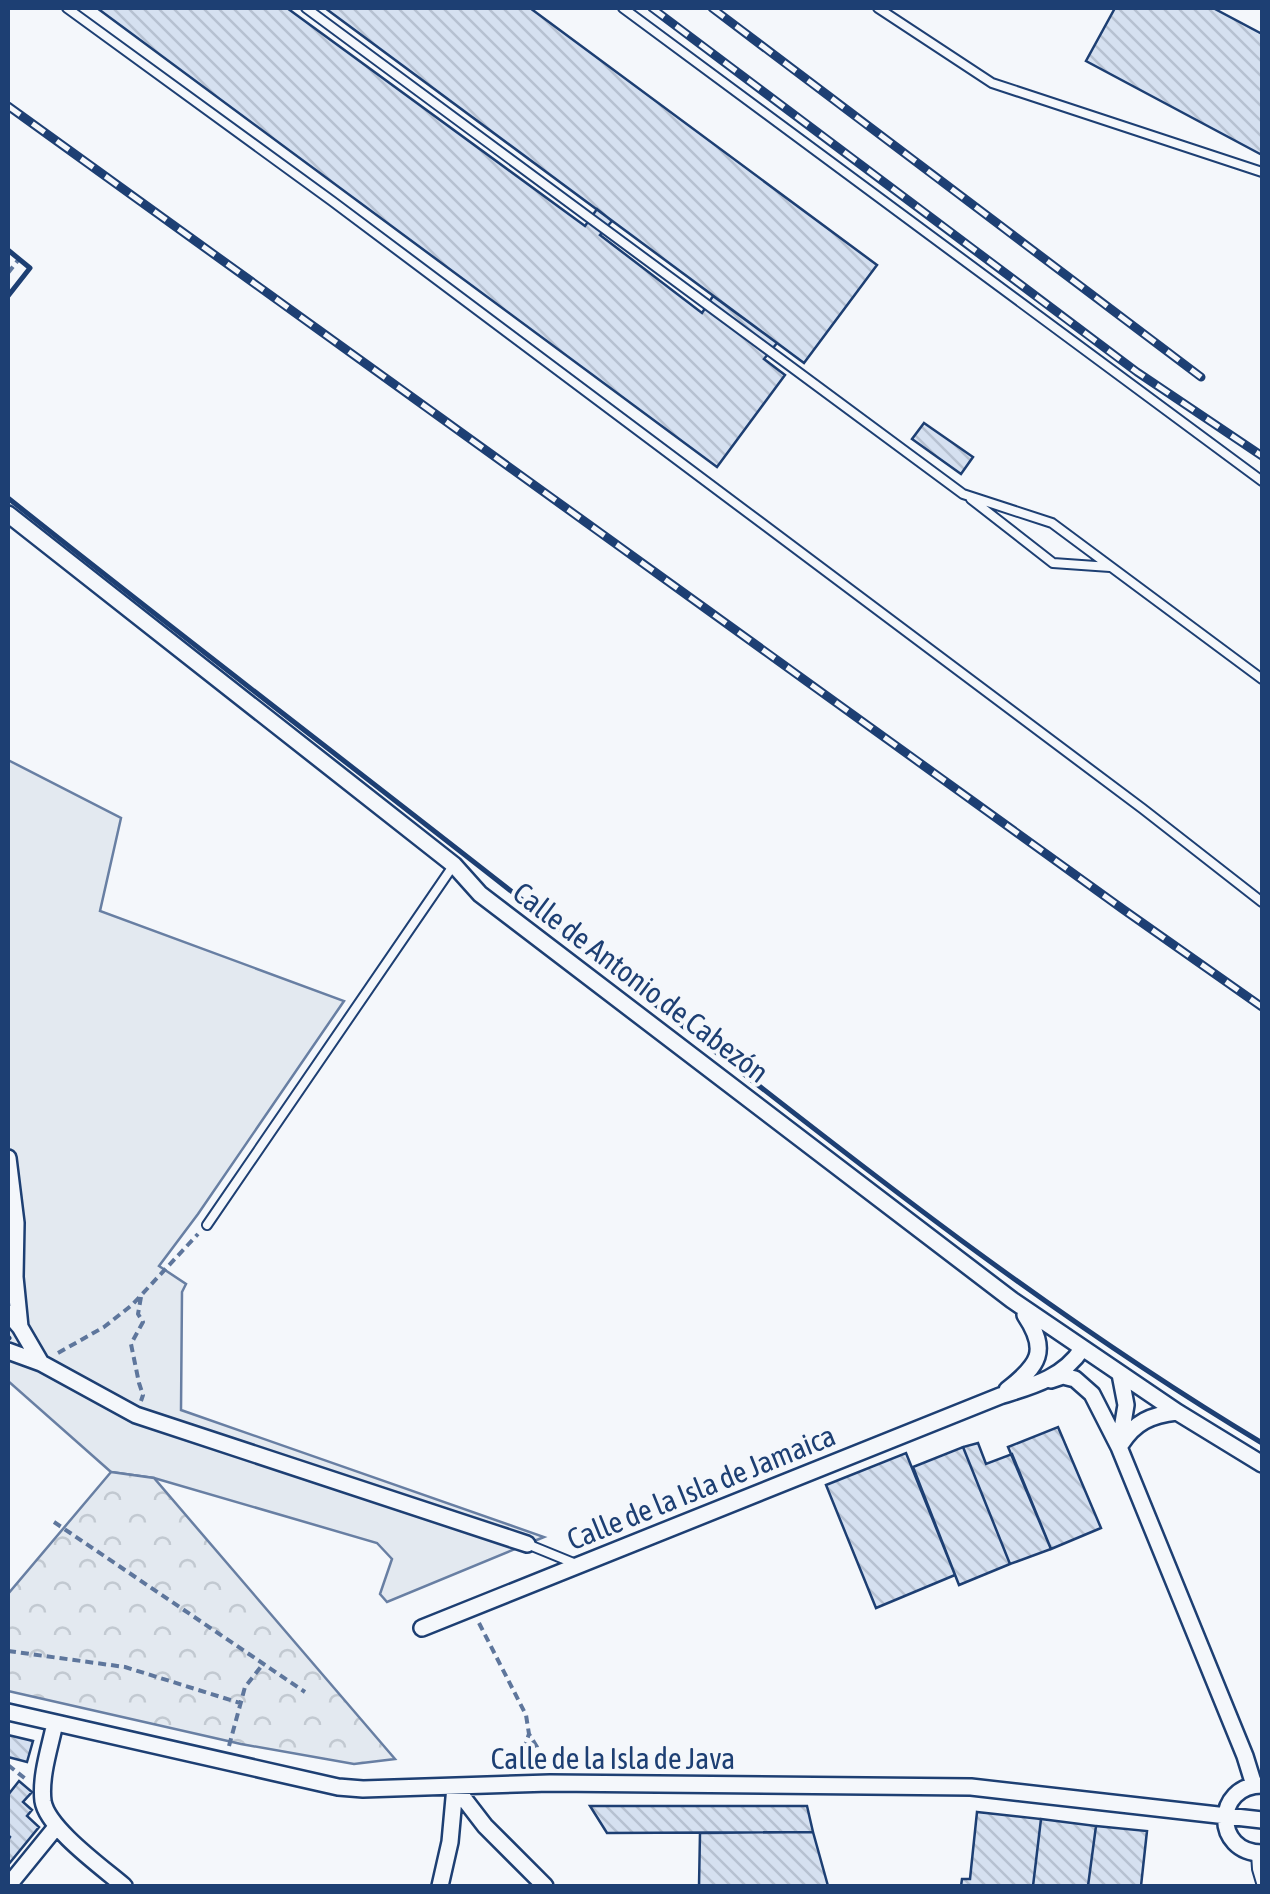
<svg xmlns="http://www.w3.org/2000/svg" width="1270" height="1894" font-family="'Asap Condensed',sans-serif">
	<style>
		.green { fill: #e3e9f0; stroke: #687fa3; stroke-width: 2.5 }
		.park { fill: url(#park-crowns); stroke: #687fa3; stroke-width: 2.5 }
		.building { fill: url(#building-back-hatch); stroke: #1d3f73; stroke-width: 2.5 }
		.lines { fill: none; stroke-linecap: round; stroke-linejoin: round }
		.service-casing { stroke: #1d3f73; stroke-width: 12 }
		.minor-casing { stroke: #1d3f73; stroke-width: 20 }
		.path { stroke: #5e769c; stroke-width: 4; stroke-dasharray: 8 5; stroke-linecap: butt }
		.service { stroke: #f4f7fb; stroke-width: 8 }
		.minor { stroke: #f4f7fb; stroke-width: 15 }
		.rail-casing { stroke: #1d3f73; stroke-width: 9 }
		.rail { stroke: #f4f7fb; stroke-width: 5; stroke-dasharray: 15; stroke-linecap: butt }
		.wall { stroke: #1d3f73; stroke-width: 5 }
		.labels { text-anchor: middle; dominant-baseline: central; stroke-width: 8; stroke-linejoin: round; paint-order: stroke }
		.street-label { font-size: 30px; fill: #1d3f73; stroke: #f4f7fb }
	</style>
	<defs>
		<pattern id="park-crowns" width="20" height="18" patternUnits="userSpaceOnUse" patternTransform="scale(2.5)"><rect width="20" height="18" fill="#e3e9f0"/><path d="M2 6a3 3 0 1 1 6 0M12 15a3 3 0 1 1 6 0" fill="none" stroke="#c2c9d1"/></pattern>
		<pattern id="building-back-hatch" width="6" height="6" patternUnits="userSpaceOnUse" patternTransform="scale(2.5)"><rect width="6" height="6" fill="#d5e0f0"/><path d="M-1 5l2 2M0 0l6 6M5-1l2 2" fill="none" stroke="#b6c1d1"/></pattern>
	</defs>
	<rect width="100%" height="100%" fill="#f4f7fb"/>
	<path class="green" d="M8 760 121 818 100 911 344 1001 198 1214 159 1266 186 1284 182 1292 181 1410 544 1537 387 1602 380 1594 392 1559 377 1543 154 1478 111 1472 8 1381Z"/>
	<path class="park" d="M111 1472 154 1478 395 1759 354 1764 241 1744 8 1691V1594Z"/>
	<path class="building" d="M97 8H287L585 226 597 209 612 221 600 235 702 313 713 296 777 343 764 359 785 375 717 467Z
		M325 8H530L877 265 804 363Z
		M1115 8H1213L1262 34V155L1086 61Z
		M924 423 973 457 961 474 912 439Z
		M1058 1427 1101 1528 1051 1549 1008 1447Z
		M978 1443 986 1464 1012 1454 1051 1549 1010 1564 963 1447Z
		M963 1447 1010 1564 959 1585 913 1467Z
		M906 1453 955 1575 876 1608 826 1485Z
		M8 1735 33 1741 27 1762 8 1757Z
		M19 1781 32 1792 23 1802 32 1810 27 1816 39 1827 8 1865V1840L10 1837 8 1835V1795Z
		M590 1806H807L813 1832 607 1833Z
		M977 1812 1041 1819 1033 1886H961L962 1879H970Z
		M1041 1819 1096 1826 1088 1886H1033Z
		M1096 1826 1147 1831 1141 1886H1088Z
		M813 1832 828 1886H699L700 1833Z"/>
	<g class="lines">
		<defs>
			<path id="service" d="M67 8 332 201 1143 809 1262 902
				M306 8 963 494 1052 523 1262 679
				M623 8 1262 481
				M878 8 992 83 1262 172
				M971 499 1053 563 1110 567
				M207 1225 453 866
				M527 1544 576 1564
				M1256 1853 1257 1869 1262 1886"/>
			<path id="minor" d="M8 514 454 865 480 894 1012 1300 1177 1412 1262 1464
				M8 1158 16 1223 15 1277 20 1327
				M8 1313 20 1327 41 1363 136 1415 527 1544
				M8 1351 41 1363
				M1051 1380 1063 1376 1075 1379 1092 1394 1119 1447 1245 1756 1254 1785
				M1007 1390C1039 1365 1049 1351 1025 1315
				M1121 1444C1135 1422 1151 1415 1177 1412
				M1119 1447 1126 1405 1120 1374
				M422 1628 1000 1396C1032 1386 1063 1378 1082 1349
				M8 1712 338 1787 363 1789 550 1783 971 1787 1262 1820
				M55 1723C50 1747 40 1776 43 1801 47 1828 103 1868 124 1886
				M1262 1785C1214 1785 1213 1853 1262 1853
				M455 1787 485 1826 545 1886
				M8 1886 56 1827
				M440 1886 450 1842 455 1787"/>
		</defs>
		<use href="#service" class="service-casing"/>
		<use href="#minor" class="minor-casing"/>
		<path class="path" d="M8 273 19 259
			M141 1297 138 1314 143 1322 131 1344 139 1383 143 1395 141 1401
			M58 1353 104 1327 132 1305 198 1234
			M54 1522 305 1692
			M479 1623 526 1715 529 1734 537 1747 539 1762
			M8 1651 125 1667 240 1703
			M229 1746 245 1687 263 1664
			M519 1762 529 1734
			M8 1765 27 1780"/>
		<use href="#service" class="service"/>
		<use href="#minor" class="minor"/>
		<defs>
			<path id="rail" d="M652 8 1137 372 1262 456
				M712 8 1201 377
				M8 106 1124 910 1262 1007"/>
		</defs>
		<use href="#rail" class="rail-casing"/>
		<use href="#rail" class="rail"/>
		<path class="wall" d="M8 250 30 268 8 296
			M8 498C205 655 407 808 605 965 818 1132 1030 1304 1262 1443
			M8 1337 9 1338"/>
	</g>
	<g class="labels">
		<g class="street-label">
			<text transform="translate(641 982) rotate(37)">Calle de Antonio de Cabezón</text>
			<text transform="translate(701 1487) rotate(-22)">Calle de la Isla de Jamaica</text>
			<text x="613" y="1758">Calle de la Isla de Java</text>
		</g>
	</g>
	<rect width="1270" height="1894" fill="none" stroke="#1d3f73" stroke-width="20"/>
</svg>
